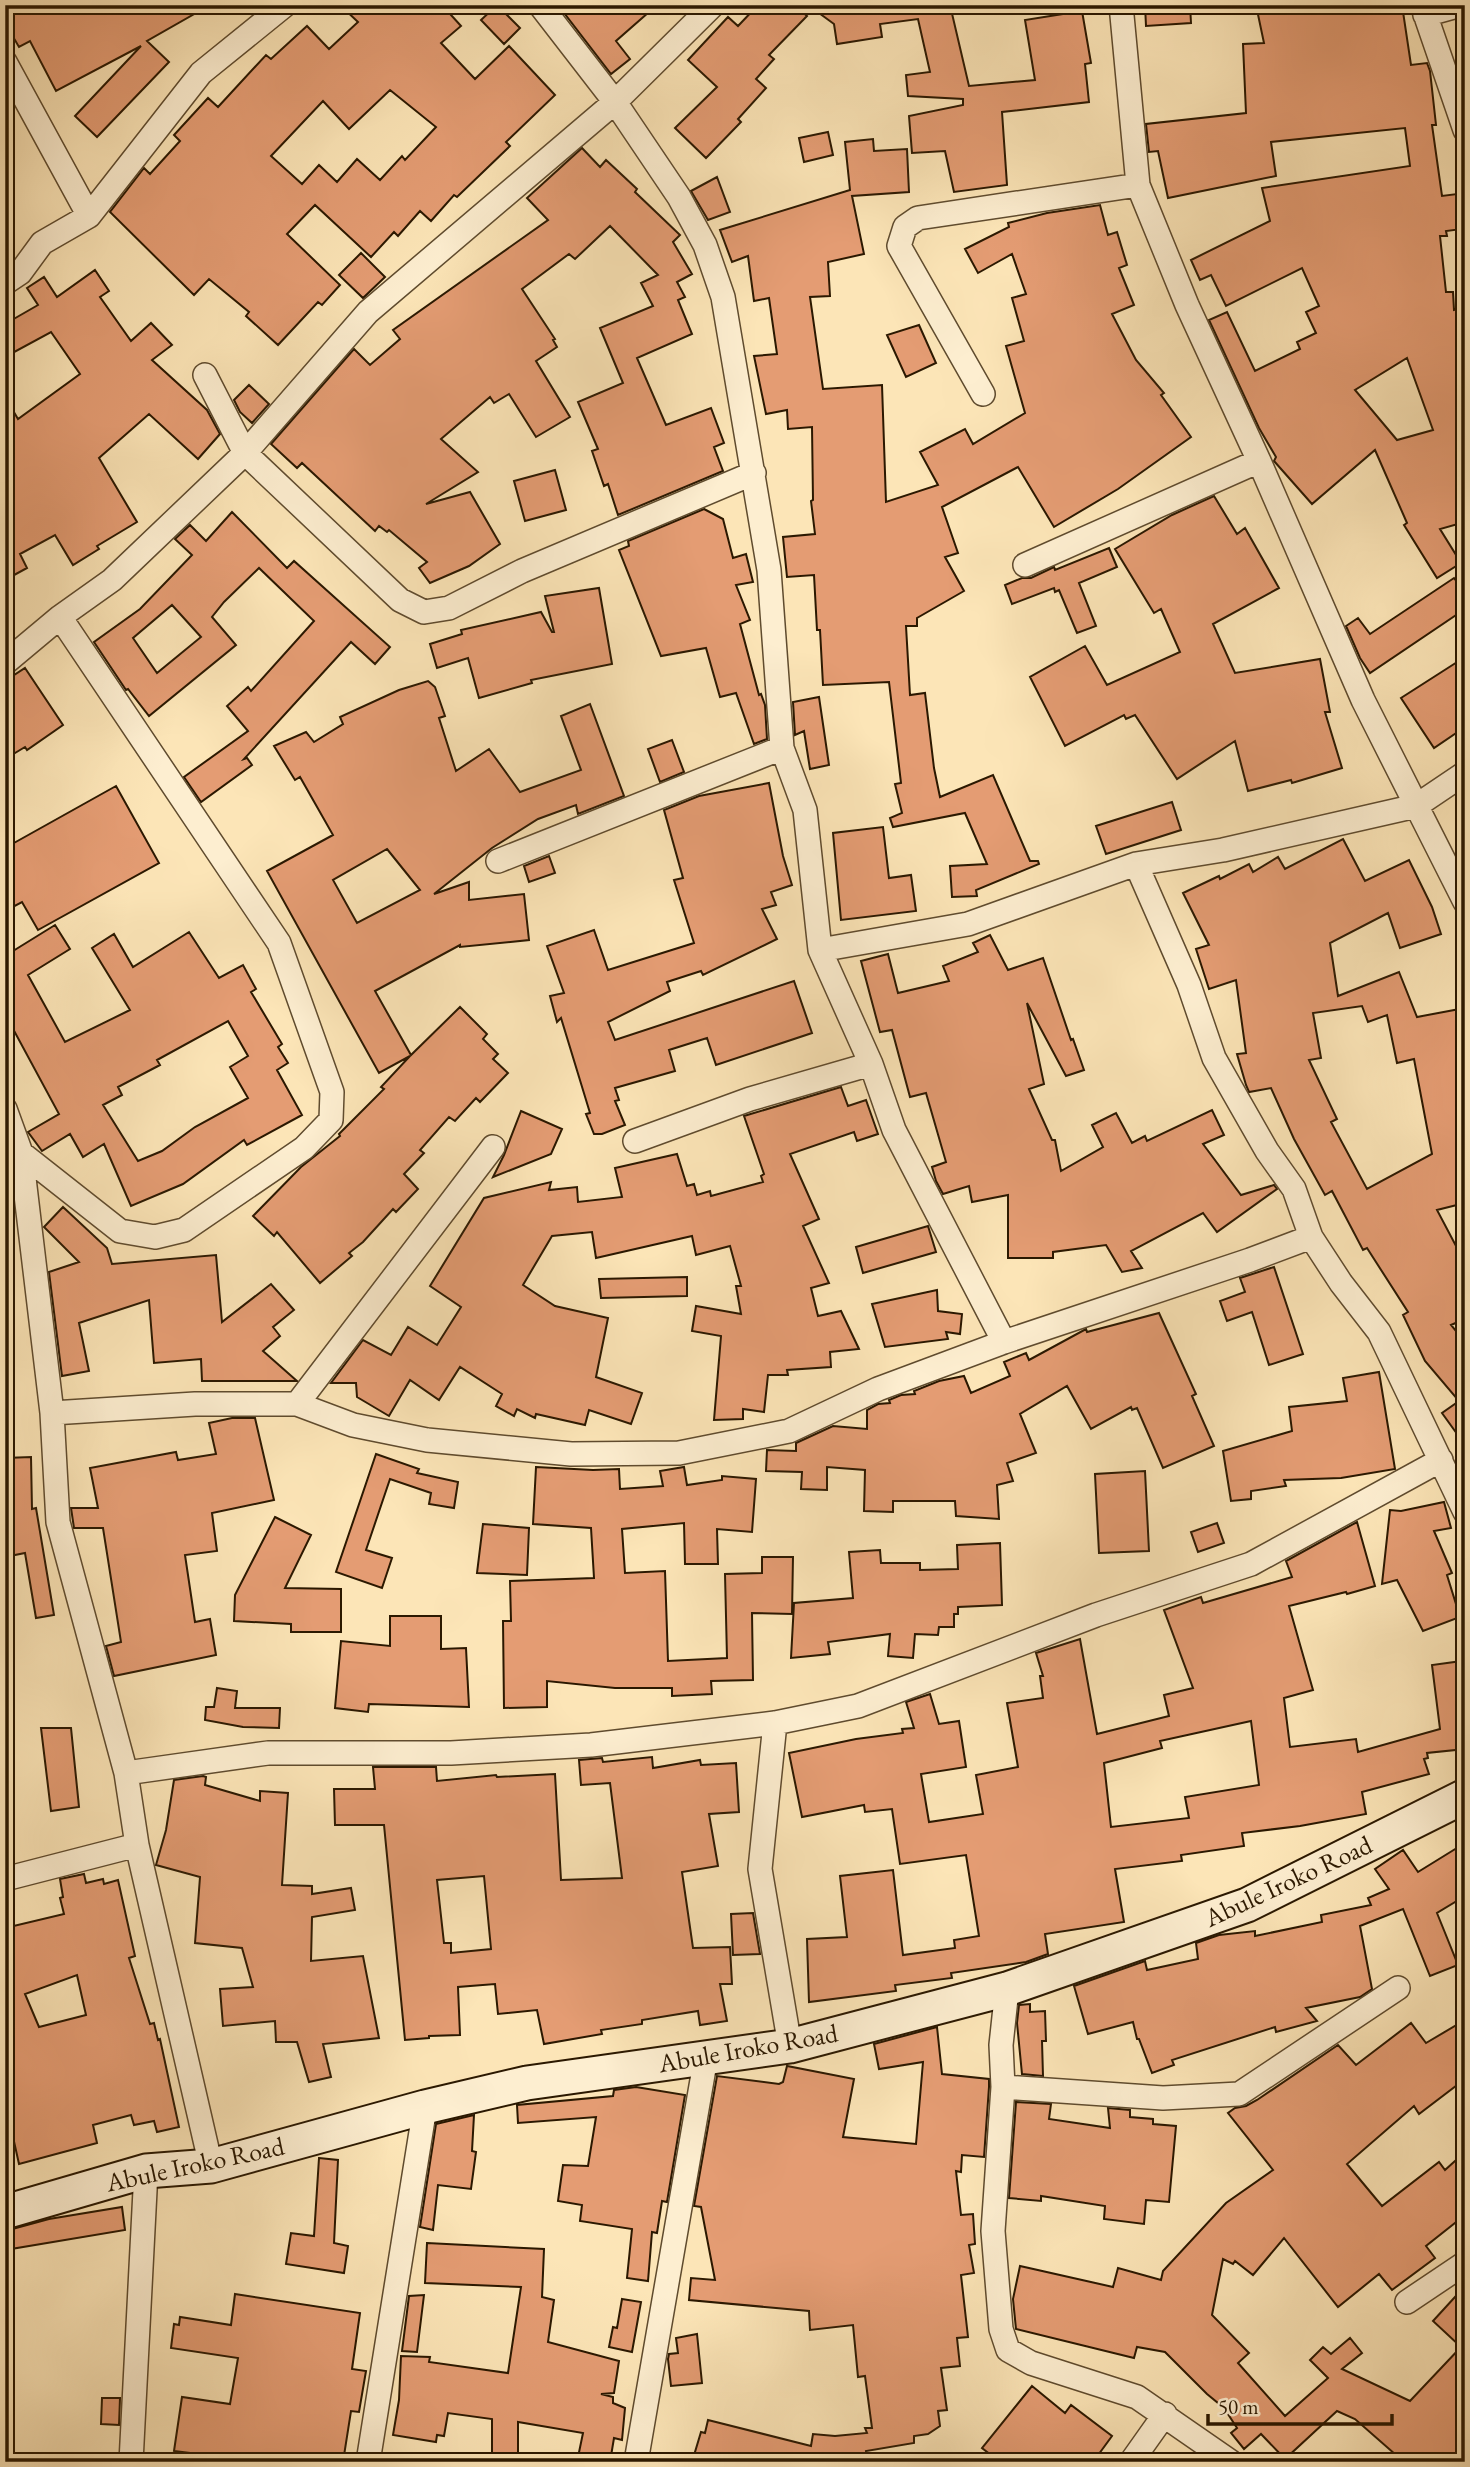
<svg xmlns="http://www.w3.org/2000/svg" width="1470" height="2467" font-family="'EB Garamond',serif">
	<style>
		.building { fill: #e49c73; stroke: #2b1800; stroke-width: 2; fill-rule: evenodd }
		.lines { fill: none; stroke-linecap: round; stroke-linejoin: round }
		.street-casing { stroke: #5f4b2e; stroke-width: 26 }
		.secondary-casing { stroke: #2b1800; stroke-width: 37 }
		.street { stroke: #fdeed0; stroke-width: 23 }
		.secondary { stroke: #fdeed0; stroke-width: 33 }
		.labels { text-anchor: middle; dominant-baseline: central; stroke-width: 5; stroke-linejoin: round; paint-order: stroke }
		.street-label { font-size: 26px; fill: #2b1800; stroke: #fdeed0 }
	</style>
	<rect width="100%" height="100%" fill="#fce5b7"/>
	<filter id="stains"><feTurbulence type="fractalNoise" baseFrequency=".00286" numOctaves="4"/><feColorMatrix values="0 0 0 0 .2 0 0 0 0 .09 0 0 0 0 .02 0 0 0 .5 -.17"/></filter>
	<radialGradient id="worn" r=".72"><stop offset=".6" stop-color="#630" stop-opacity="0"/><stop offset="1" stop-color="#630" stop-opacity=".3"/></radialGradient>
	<path class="building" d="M5 5H210L147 41 169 62 97 137 75 116 141 46 56 91 30 41 19 47 5 23Z
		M340 5H442L461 26 441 43 475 79 509 46 555 95 506 142 510 146 457 197 454 195 431 221 420 211 398 236 394 232 371 257 315 205 287 234 340 285 322 305 318 302 278 345 246 316 249 312 209 279 194 295 110 212 144 168 150 174 180 141 174 135 208 98 218 107 266 55 271 59 307 26 329 49 358 22ZM390 90 436 127 405 160 402 156 380 180 357 159 337 182 319 165 302 184 271 156 323 101 349 129Z
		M497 5 520 28 504 44 481 20Z
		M558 5H657L616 41 630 59 611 74Z
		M758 5H795L807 16 769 55 774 59 756 79 766 88 738 119 741 122 706 158 675 128 717 87 688 60 728 17 738 26Z
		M808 5H950L969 86 1035 80 1025 20 1082 11 1091 63 1085 64 1089 102 1002 112 1007 185 954 192 945 151 912 153 909 116 963 105V99L908 96 906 75 930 72 918 19 880 24 882 37 837 44 834 24Z
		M1145 5H1190L1191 23 1146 26Z
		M1256 5H1402L1411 65 1427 63 1430 71 1436 125H1432L1442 196 1457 194 1462 229 1446 231 1447 236H1440L1446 292H1453L1454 310 1465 307V522L1440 529 1461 563 1437 578 1404 525 1407 523 1375 450 1312 504 1274 461 1276 457 1259 428 1209 320 1227 312 1255 371 1300 349 1297 342 1316 333 1306 312 1319 306 1302 268 1226 306 1211 275 1200 280 1191 260 1270 221 1262 188 1410 166 1405 128 1271 142 1276 176 1168 198 1158 151 1149 152 1146 124 1246 113 1243 44 1264 43ZM1407 358 1433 430 1397 440 1355 390Z
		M828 132 833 155 804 162 799 138Z
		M873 139 874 151 907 149 909 192 852 196 864 254 828 262 830 296 810 297 823 389 882 385 886 502 938 485 920 452 965 429 973 444 1025 413 1006 346 1024 341 1012 298 1026 294 1012 254 978 273 965 249 1009 227 1008 223 1047 213 1100 205 1108 235 1117 232 1127 265 1119 268 1134 305 1112 314 1136 360 1164 393 1161 395 1191 437 1118 489 1054 527 1018 467 942 507 958 553 945 557 964 591 917 618V626H906L910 695 925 693 934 768 940 797 993 775 1030 861H1038L1039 864 976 890 977 896 952 897 950 866 987 864 965 813 893 827 890 818 902 813 895 784 901 783 889 682 823 685 820 630H817L814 575 787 577 783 537 815 534 811 501 813 500 812 427 788 429 787 410 766 414 754 356 777 354 769 298 754 301 748 256 732 262 720 230 850 190 845 142Z
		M582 148 600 167 606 160 637 189 635 192 680 235 673 242 692 274 677 282 685 297 678 300 692 334 637 358 666 425 711 408 724 443 714 447 723 471 618 515 608 484 604 486 592 451 598 449 578 402 623 383 600 328 653 306 641 283 658 275 610 226 575 259 569 254 522 289 555 339 553 340 557 347 536 361 570 417 536 437 509 394 494 403 490 397 441 439 478 472 426 504 470 492 500 544 469 566 430 583 419 568 427 562 389 530 387 532 379 526 375 531 302 463 297 468 271 444 354 349 370 365 400 339 393 330 548 220 527 198Z
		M717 177 730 212 708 220 691 191Z
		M361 253 385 277 363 298 339 275Z
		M95 270 109 291 100 297 131 341 151 323 172 345 152 360 207 410 220 434 198 459 149 414 99 458 137 522 97 546 99 549 73 565 55 535 20 554 27 568 5 580V397L18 419 80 374 51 332 5 357V324L38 305 27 288 44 277 57 297Z
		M919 325 936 363 906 377 887 335Z
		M249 385 269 404 252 423 240 412 234 400Z
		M555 470 566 510 525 521 514 481Z
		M1214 496 1237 534 1245 528 1279 588 1213 624 1235 673 1320 659 1330 712H1325L1342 768 1292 783 1291 780 1248 791 1235 741 1177 779 1135 715 1126 719 1124 715 1065 746 1030 677 1085 646 1107 685 1180 652 1161 609 1154 613 1115 549 1172 515Z
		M704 509 723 519 733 558 746 554 753 582 736 585 750 620 740 624 759 695 761 694 765 705 767 739 754 744 736 693 720 697 706 648 661 656 619 550 629 546 628 541Z
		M232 512 287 568 294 561 390 647 375 664 351 642 244 759 247 758 252 765 201 802 184 777 248 731 227 706 248 687 251 691 314 621 259 568 224 602 212 617 236 645 149 716 128 689 126 690 94 642 140 609 192 555 175 539 190 525 206 541ZM172 605 201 637 157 673 133 638Z
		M1109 548 1117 567 1079 583 1096 626 1077 633 1059 590 1055 592 1054 588 1012 604 1005 585 1022 578H1031L1054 567 1055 570Z
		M1454 578 1465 593V609L1370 673 1360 658 1346 626 1358 618 1370 634Z
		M599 588 612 664 531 680 532 683 479 698 468 658 437 668 430 644 462 634 461 630 541 612 552 632H554L545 596Z
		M1465 657V727L1434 748 1401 698Z
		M25 668 63 725 27 750 25 747 5 759V681Z
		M428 681 435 687 445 716 439 718 456 771 489 749 520 792 581 770 561 716 590 704 624 796 578 814 576 805 538 819 492 848 434 894 469 882V900L524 894 529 940 460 947V945L375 991 411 1055 460 1007 487 1034 483 1039 498 1054 493 1059 508 1073 480 1102 476 1098 455 1121 449 1117 420 1150 424 1153 404 1174 418 1189 396 1212 393 1209 363 1242 349 1253 352 1256 320 1283 277 1232 274 1236 253 1216 301 1167 340 1136 339 1134 384 1089 381 1087 410 1056 379 1073 267 871 333 835 300 777 295 780 274 746 306 732 314 742 343 724 340 717 399 690ZM387 849 420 890 357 923 333 880Z
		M819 697 829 765 810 769 804 731 795 735 793 702Z
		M672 740 684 772 660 782 648 749Z
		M769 783 783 856 792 885 771 892 776 905 762 909 777 939 703 975 701 971 667 982 670 991 608 1022 615 1040 794 981 812 1033 716 1065 707 1038 669 1050 675 1071 615 1088 619 1100 615 1101 625 1125 602 1134H594L586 1114 590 1113 561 1018 557 1022 550 996 564 993 547 946 594 930 608 970 694 943 674 880 683 878 664 810 699 796Z
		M116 786 159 863 38 930 22 902 5 911V848Z
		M1172 802 1181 830 1106 854 1096 826Z
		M883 827 889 878 911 875 916 911 841 920 833 833Z
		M1343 839 1365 881 1409 860 1432 907 1441 934 1400 948 1388 913 1330 943 1338 996 1399 972 1417 1017 1465 1008V1203L1437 1210 1465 1263V1319L1451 1325 1465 1342V1445L1442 1413 1459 1401 1425 1361 1403 1315 1408 1312 1367 1248 1363 1250 1332 1191 1325 1195 1294 1139 1271 1088 1249 1092 1246 1085 1237 1054 1246 1053 1236 980 1209 989 1196 949 1209 945 1183 893 1219 876 1220 879 1249 864 1253 872 1278 857 1285 869ZM1362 1006 1368 1022 1387 1015 1397 1063 1414 1059 1432 1154 1367 1189 1331 1122 1337 1119 1309 1060 1321 1058 1313 1013Z
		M549 856 555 873 529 882 524 866Z
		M55 925 70 949 28 975 65 1042 130 1010 92 948 114 934 133 967 189 932 219 978 243 965 256 989 251 992 282 1044 278 1047 288 1063 277 1070 302 1115 247 1145 244 1140 183 1184 131 1206 104 1144 83 1157 70 1134 42 1151 28 1132 59 1114 5 1014V956ZM228 1021 248 1056 230 1067 248 1098 195 1127 162 1151 138 1161 103 1105 122 1095 118 1087 160 1065 157 1060Z
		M990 935 1008 970 1043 958 1071 1040 1073 1039 1084 1070 1066 1076 1027 1003 1044 1084 1029 1089 1052 1140H1055L1061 1171 1103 1147 1092 1125 1116 1113 1132 1143 1145 1136 1147 1141 1212 1110 1224 1135 1203 1144 1241 1195 1274 1185 1277 1189 1217 1232 1203 1213 1131 1251 1142 1268 1122 1272 1106 1245 1053 1252V1258H1008V1195L972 1202 969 1186 943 1194 936 1181 932 1167 946 1162 926 1093 910 1097 892 1030 880 1032 861 961 888 954 898 993 949 981 943 966 978 952 973 943Z
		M841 1087 848 1106 866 1100 878 1134 857 1141 854 1132 790 1154 819 1219 803 1226 829 1283 811 1288 818 1316 841 1311 859 1349 830 1352 831 1367 787 1370 788 1375H768L764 1412 743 1409V1419L714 1420 721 1336 692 1331 696 1306 741 1314 736 1286H741L730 1246 696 1255 692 1236 596 1258 592 1232 552 1236 523 1285 555 1306 608 1318 596 1377 642 1393 631 1424 589 1410 585 1425 536 1414 535 1418 517 1409 514 1416 496 1406 502 1394 460 1367 439 1400 410 1380 389 1416 357 1397 356 1383H331L363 1340 391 1355 408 1327 437 1345 461 1307 430 1286 484 1198 551 1182 549 1190 577 1187 578 1202 622 1197 615 1168 677 1154 687 1186 694 1184 697 1195 710 1191 711 1196 763 1182 761 1176 764 1174 744 1116Z
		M521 1111 562 1129 551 1154 493 1177 504 1155Z
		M63 1207 107 1248 112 1264 216 1255 222 1322 271 1284 294 1310 273 1327 280 1336 263 1351 297 1381H202L201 1359 154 1363 149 1300 79 1323 89 1371 62 1376 49 1272 79 1262 44 1227Z
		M928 1226 936 1252 863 1273 856 1247Z
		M1274 1267 1303 1354 1269 1365 1252 1312 1227 1321 1220 1301 1245 1292 1240 1278Z
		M687 1277V1296L601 1298 599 1279Z
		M937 1290 938 1311 962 1314 960 1334 946 1332 948 1339 885 1347 872 1304Z
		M1159 1313 1196 1394 1192 1396 1214 1446 1163 1468 1137 1408 1132 1410 1131 1407 1091 1429 1067 1386 1020 1414 1036 1453 1007 1463 1013 1481 997 1485 999 1519 956 1516 955 1501H893V1512L864 1511 865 1470 827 1467V1490L801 1489 802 1472 766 1471 767 1450 796 1451V1443L833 1426 867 1429V1410L878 1404 890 1403 889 1400 901 1395 915 1394 914 1391 939 1381 964 1376 971 1393 1010 1376 1004 1362 1026 1353 1029 1360 1086 1329 1087 1332Z
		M1379 1372 1395 1469 1341 1478 1284 1480 1286 1486 1251 1491V1499L1231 1501 1223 1451 1292 1431 1289 1407 1347 1401 1343 1378Z
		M232 1418H255L274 1500 212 1513 217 1551 185 1555 195 1622 210 1619 216 1655 114 1676 106 1646 121 1642 103 1528H74L71 1508H98L90 1468 176 1452 178 1460 216 1454 209 1423Z
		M376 1454 419 1469 417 1473 458 1482 454 1508 429 1504 431 1493 390 1479 366 1550 392 1558 382 1588 336 1572Z
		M31 1457 32 1509 36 1508 54 1615 36 1618 25 1553 5 1557V1458Z
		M536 1467 593 1470 619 1469 620 1489 663 1486 660 1471 684 1467 687 1485 722 1480V1476L756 1479 752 1532 717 1529 718 1564H685L684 1523 622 1529 625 1573 665 1571 668 1661 727 1658 725 1574 762 1573V1557H793L792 1614 752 1613 753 1680 711 1681 712 1694 672 1696V1688H615L547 1681V1707L504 1708 503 1621H511L510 1581 594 1578 591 1528 533 1524Z
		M1145 1471 1149 1551 1099 1553 1095 1474Z
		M1444 1502 1451 1528 1434 1531 1452 1573 1447 1575 1460 1617 1423 1631 1397 1580 1382 1584 1390 1510 1401 1511Z
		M275 1517 311 1535 285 1588 341 1589V1632H291V1624L234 1621 235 1595Z
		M1357 1522 1375 1586 1347 1594 1346 1592 1289 1606 1313 1690 1284 1698 1290 1747 1356 1739 1358 1752 1440 1729 1432 1665 1462 1661 1465 1686V1749L1427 1753 1428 1758 1424 1759 1429 1774 1362 1792 1366 1814 1300 1826 1242 1833 1244 1846 1181 1855 1182 1861 1115 1869 1124 1922 1045 1934 1048 1954 1026 1962 951 1973 952 1978 895 1985 896 1991 809 2002 807 1939 847 1937 840 1876 893 1870 903 1955 955 1948 954 1940 979 1936 966 1855 900 1864 892 1809 865 1812 864 1805 802 1817 789 1753 856 1739 903 1733 902 1729 914 1728 906 1702 930 1694 939 1724 959 1721 966 1767 921 1774 929 1822 983 1814 976 1775 1018 1767 1007 1703 1043 1698 1040 1676H1043L1036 1653 1080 1639 1097 1734 1169 1716 1164 1695 1193 1688 1164 1610 1201 1597 1203 1603 1292 1577 1286 1561ZM1251 1721 1259 1785 1185 1797 1189 1818 1111 1827 1104 1763 1162 1748 1160 1741Z
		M1217 1523 1224 1543 1198 1552 1191 1532Z
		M483 1524 529 1528 527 1575 477 1573Z
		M1000 1543 1002 1605 958 1607V1614H954V1627H939L938 1635 915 1634 913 1658 888 1656 890 1634 828 1642 830 1654 791 1658 794 1603 853 1598 849 1552 880 1550 881 1563H920V1570L958 1569 957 1545Z
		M390 1616H441V1649L466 1648 469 1707 369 1704 368 1712 335 1708 341 1641 390 1646Z
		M217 1688 237 1691 235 1708H280L279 1728 243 1727 205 1720 206 1707H214Z
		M41 1728H71L79 1807 51 1811Z
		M652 1757 653 1768 700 1760 701 1765 736 1763 739 1812 709 1814 718 1866 682 1872 693 1948 730 1947 732 1984H720L727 2021 700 2025 698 2011 642 2020V2024L601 2030 602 2034 544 2044 537 2010 498 2014 495 1984 458 1987 460 2035 429 2036V2038L405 2040 384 1825H335L334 1789H375L373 1767H436L437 1781 496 1775 497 1777 555 1774 561 1880 622 1878 610 1783 581 1785 579 1760 602 1758 603 1762ZM484 1876 491 1949 451 1953V1943H444L437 1880Z
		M203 1776 206 1777 205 1785 260 1801V1791L288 1793 282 1885 312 1886V1894L351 1888 355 1910 312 1917 311 1961 363 1956 379 2038 323 2044 331 2077 309 2082 297 2042H276L275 2021 223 2026 220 1989 253 1987 242 1948 195 1943 200 1877 156 1865 166 1830 174 1780Z
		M1465 1843V1896L1437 1913 1458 1965 1430 1976 1403 1909 1360 1926 1372 1989 1360 1997 1306 2008 1317 2021 1276 2032 1275 2027 1172 2060 1174 2065 1152 2073 1139 2039H1137L1133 2022 1088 2034 1074 1986 1145 1961 1147 1970 1198 1959 1196 1943 1219 1935 1255 1931V1936L1322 1922 1321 1915 1371 1905 1368 1898 1389 1889 1375 1869 1403 1850 1418 1872Z
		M84 1874 86 1883 103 1879 104 1884 118 1880 135 1956 129 1958 150 2024 154 2023 158 2040 160 2039 179 2127 157 2132 154 2121 134 2125 131 2115 93 2125 97 2143 19 2164 5 2101V1928L64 1914 60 1898 63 1897 60 1879ZM77 1975 86 2015 39 2027 25 1994Z
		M753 1913 760 1954 733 1955 731 1914Z
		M1030 2004V2012L1045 2011 1046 2041H1042L1043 2076 1022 2074 1017 2023 1019 2005Z
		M1465 2020V2079L1419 2114 1414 2106 1347 2164 1382 2206 1439 2162 1445 2170 1465 2152V2215L1426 2246 1435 2258 1392 2290 1379 2274 1338 2307 1284 2238 1253 2275 1235 2261 1233 2264 1223 2259 1212 2315 1249 2353 1238 2363 1285 2416 1328 2378 1310 2360 1323 2347 1331 2354 1350 2338 1362 2353 1342 2369 1410 2401 1461 2347 1433 2321 1465 2286V2462H1404L1355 2419 1337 2411 1285 2459 1261 2434 1244 2449 1231 2433 1237 2428 1224 2408 1207 2394 1165 2352 1137 2347 1134 2358 1016 2329 1013 2299 1020 2266 1113 2287 1118 2268 1161 2280 1163 2271 1226 2203 1273 2170 1228 2113 1235 2108 1246 2106 1257 2100 1338 2045 1356 2065 1411 2023 1426 2043Z
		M937 2027 942 2074 989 2079V2087L984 2157 962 2155 961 2172 956 2171 961 2215 973 2214 975 2244 969 2245 974 2273 961 2275 968 2337 957 2338 960 2366 941 2368 947 2410 938 2411 940 2426 928 2434 914 2436V2443L866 2451 867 2459H862L861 2462H692L701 2432 705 2433 708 2420 811 2446 813 2434 835 2436 867 2433 865 2428H872L865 2376 858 2377 853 2325 810 2330 809 2311 689 2300 691 2278 715 2280 701 2207 694 2206 717 2076 779 2084 783 2082 787 2066 854 2079 843 2137 916 2144 923 2062 879 2069 874 2044Z
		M636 2087 685 2095 667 2202 662 2201 657 2233 652 2232 648 2281 627 2278 632 2229 580 2221 582 2205 558 2201 563 2165 588 2166 596 2117 518 2123 517 2105 613 2096 614 2090Z
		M1016 2102 1051 2104 1049 2119 1110 2128 1108 2108 1130 2110V2117L1153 2119V2124L1176 2126 1169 2202 1146 2200 1144 2224 1104 2219 1105 2206 1041 2196V2201L1009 2198Z
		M474 2115 472 2151 476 2152 471 2189 438 2185 433 2230 420 2227 436 2124Z
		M319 2158 338 2160 334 2243 348 2246 344 2273 286 2264 291 2233 314 2236Z
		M122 2207 125 2230 5 2250V2231L49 2219Z
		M427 2243 544 2249 542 2297 554 2300 548 2342 619 2361 614 2393 601 2394 613 2397V2403L625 2408 622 2440 614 2438 610 2462H577L583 2433 518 2422V2462H492V2419L448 2413 444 2436 437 2435 436 2442 393 2435 399 2400 401 2356 430 2357 429 2362 508 2373 521 2287 425 2283Z
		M235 2294 360 2313 352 2369 366 2371 359 2412 351 2411 343 2462H289L248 2456V2458L223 2457 174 2451 182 2397 230 2404 238 2358 171 2348 174 2324 179 2325 180 2317 231 2325Z
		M424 2295 417 2352 402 2351 409 2296Z
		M622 2299 641 2302 632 2352 609 2347 613 2327 617 2328Z
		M697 2334 702 2383 671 2386 668 2359 669 2354 678 2353 676 2338Z
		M1032 2386 1065 2413 1071 2405 1112 2436 1093 2462H1000L982 2448Z
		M102 2398H120L119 2425 101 2424Z"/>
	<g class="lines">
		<defs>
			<path id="street" d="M540 5 615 102 679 197 705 245 723 297 769 570 782 748 805 810 820 950 871 1064 894 1130 1004 1342
				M1121 5 1138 185 1187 305 1259 461 1363 700 1465 902
				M1422 5 1465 130
				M1425 15 1461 5
				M5 62 89 216
				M5 283 20 273 42 243 89 216 201 73 285 5
				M205 375 245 453 400 600 424 612 449 608 522 571 754 473
				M983 394 899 246 905 227 918 218 1138 185
				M1025 565 1259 461
				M5 663 60 617 112 580 245 453 368 312 615 102 713 5
				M498 861 782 748
				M1136 864 1189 985 1214 1058 1267 1151 1294 1189 1311 1237 1341 1283 1379 1332 1465 1512
				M820 950 968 924 1136 864 1223 850 1416 806 1465 773
				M5 1109 21 1153 52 1413 58 1522 126 1773 137 1845 211 2166
				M635 1141 750 1099 871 1064
				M12 1155 21 1153 120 1231 155 1237 184 1230 304 1148 331 1120 332 1092 279 943 60 617
				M297 1404 493 1147
				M52 1413 195 1404H297L353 1425 427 1440 571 1454 679 1453 789 1431 878 1389 1004 1342 1250 1260 1311 1237
				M775 1723 760 1869 790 2046
				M126 1773 268 1753H451L591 1745 775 1723 858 1706 1096 1615 1251 1564 1441 1460
				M5 1879 137 1845
				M1007 1989 1001 2045 1003 2087 993 2231 1001 2329 1008 2350 1031 2363 1137 2397 1231 2462
				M1003 2087 1163 2098 1239 2094 1398 1988
				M1407 2302 1465 2263
				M131 2462 146 2171
				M368 2462 425 2107
				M636 2462 706 2057
				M1131 2462 1165 2414"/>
			<path id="secondary" d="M5 2212 146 2171 211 2166 425 2107 527 2083 790 2046 1007 1989 1247 1905 1465 1796"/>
		</defs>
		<use href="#street" class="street-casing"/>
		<use href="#secondary" class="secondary-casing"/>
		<use href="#street" class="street"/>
		<use href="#secondary" class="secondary"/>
	</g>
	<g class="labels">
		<g class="street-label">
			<text transform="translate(1288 1881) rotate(-25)">Abule Iroko Road</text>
			<text transform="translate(748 2048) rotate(-10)">Abule Iroko Road</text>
			<text transform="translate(195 2164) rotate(-12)">Abule Iroko Road</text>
		</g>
	</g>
	<rect width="1470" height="2467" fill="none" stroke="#fce5b7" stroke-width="28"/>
	<rect x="7" y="7" width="1456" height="2453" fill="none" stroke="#2b1800" stroke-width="3.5"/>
	<rect x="14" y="14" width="1442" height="2439" fill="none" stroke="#2b1800" stroke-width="2"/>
	<path d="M1208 2414v10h184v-10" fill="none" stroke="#2b1800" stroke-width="3.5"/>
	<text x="1218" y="2414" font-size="21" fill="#2b1800" stroke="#fdeed0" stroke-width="5" paint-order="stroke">50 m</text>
	<rect width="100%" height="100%" filter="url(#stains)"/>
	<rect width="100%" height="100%" fill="url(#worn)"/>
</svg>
